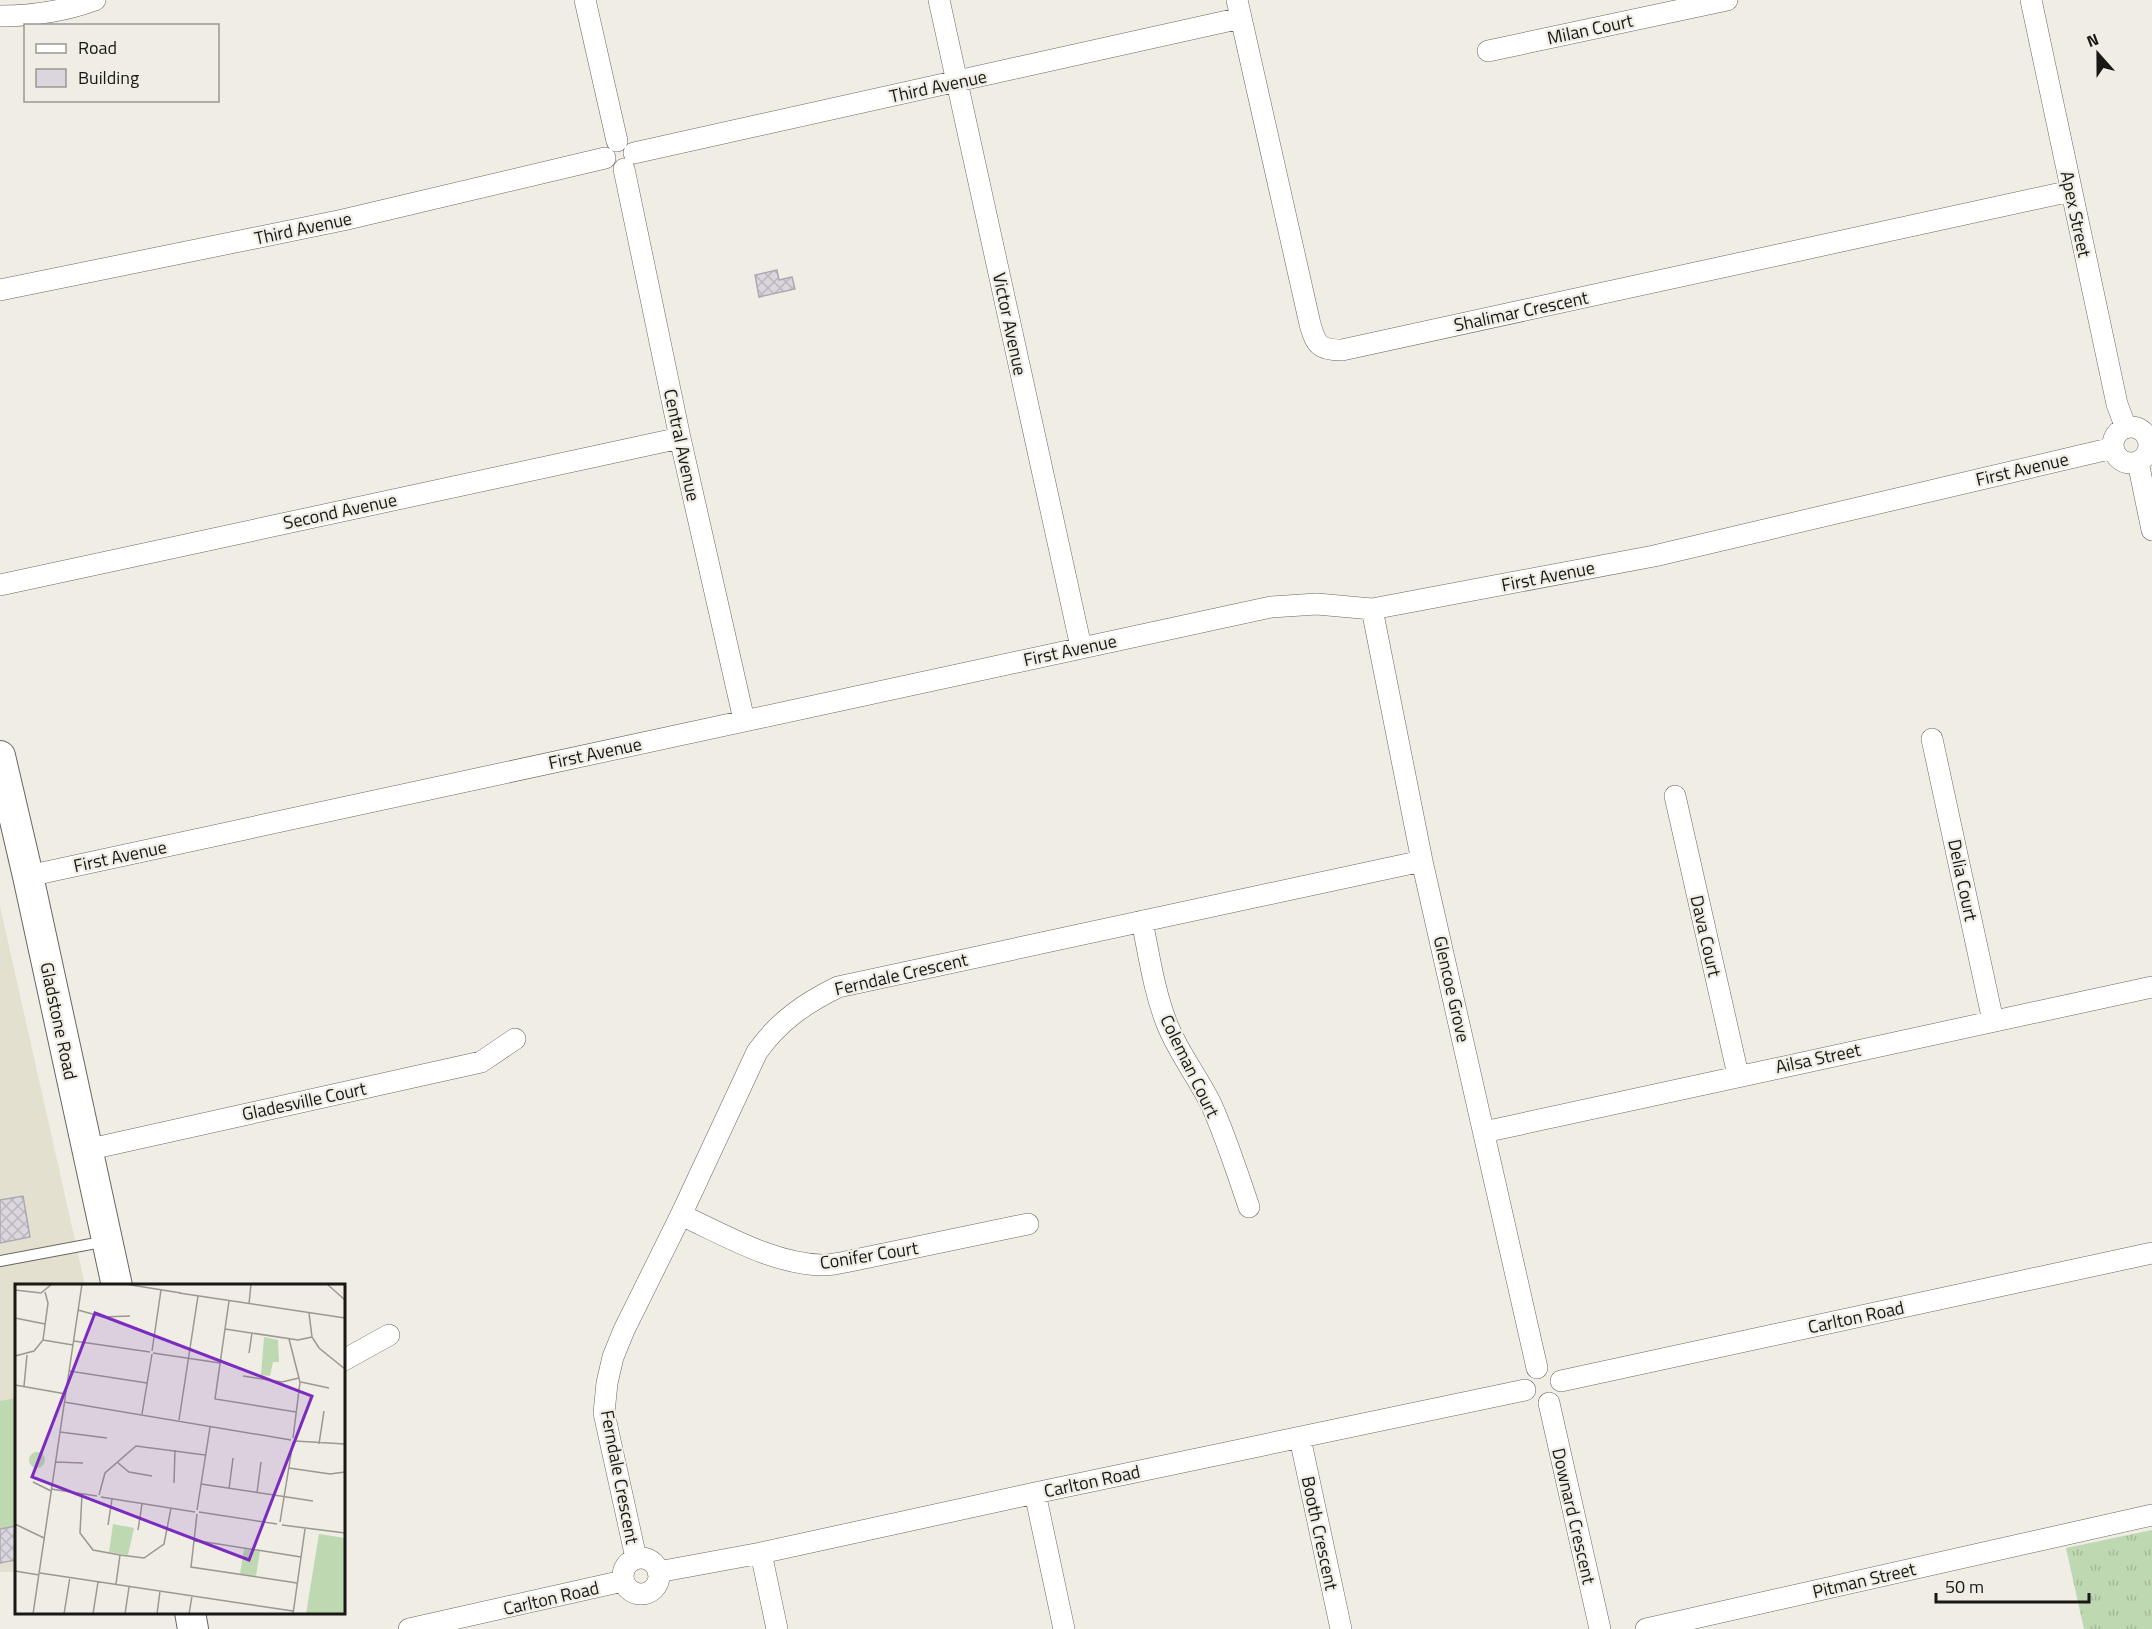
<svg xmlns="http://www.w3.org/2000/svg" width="2152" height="1629" font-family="'Titillium Web',sans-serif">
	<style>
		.built { fill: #e4e0d0 }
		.grass { fill: url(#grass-tufts) }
		.pitch { fill: #bed8b2 }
		.building { fill: url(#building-cross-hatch); stroke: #aea9b1; stroke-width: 1.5 }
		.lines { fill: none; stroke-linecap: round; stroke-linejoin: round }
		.service-casing { stroke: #69675f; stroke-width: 12 }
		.minor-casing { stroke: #69675f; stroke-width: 22 }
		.secondary-casing { stroke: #69675f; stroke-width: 32 }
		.service { stroke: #fff; stroke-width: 10 }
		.minor { stroke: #fff; stroke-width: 21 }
		.secondary { stroke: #fff; stroke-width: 30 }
		.labels { text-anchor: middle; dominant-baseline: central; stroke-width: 4.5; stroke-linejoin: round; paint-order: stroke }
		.street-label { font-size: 18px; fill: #191815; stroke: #efede4 }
		.inset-road { fill: none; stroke: #999891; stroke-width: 1.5 }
		.view { fill: #7b2cbf; fill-opacity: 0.15; stroke: #7b2cbf; stroke-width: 3 }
		.inset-edge { fill: none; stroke: #191815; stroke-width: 3 }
	</style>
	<defs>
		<pattern id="grass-tufts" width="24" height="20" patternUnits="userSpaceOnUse" patternTransform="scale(1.5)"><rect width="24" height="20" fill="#bed8b2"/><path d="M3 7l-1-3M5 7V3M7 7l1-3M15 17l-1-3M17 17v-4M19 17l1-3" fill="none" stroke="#a3b998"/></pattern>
		<pattern id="building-cross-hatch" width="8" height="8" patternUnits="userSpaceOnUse" patternTransform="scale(1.5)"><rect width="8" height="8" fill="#dbd6de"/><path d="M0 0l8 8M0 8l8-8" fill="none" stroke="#bbb7be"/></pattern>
	</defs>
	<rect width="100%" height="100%" fill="#efede4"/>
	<path class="built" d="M0 906 85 1285 16 1286V1572H0Z"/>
	<path class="grass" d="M2152 1530V1629H2084L2066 1548Z"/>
	<path class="pitch" d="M16 1398V1526L0 1529V1401Z"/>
	<path class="building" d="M777 270 779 280 792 277 795 289 759 297 755 275Z
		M23 1196 30 1237 0 1243V1200Z
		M16 1526V1560L0 1563V1529Z"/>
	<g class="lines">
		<defs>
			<path id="service" d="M0 1261 107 1241"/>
			<path id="minor" d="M585 0 617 141
				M939 0 1081 647
				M1237 0 1310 324C1316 345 1319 350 1342 350L2071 191
				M2031 0 2117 404 2126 428
				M0 16C32 16 65 11 95 0
				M1488 51 1727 0
				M634 153 1241 18
				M624 169 680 438 744 720
				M0 290 343 220 605 158
				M2113 445a18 18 0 1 1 36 0a18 18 0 1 1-36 0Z
				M2138 462 2152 530
				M0 585 680 438
				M1372 609 1422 861 1537 1368
				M1932 739 1993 1021
				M1675 796 1738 1075
				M28 876 1271 607 1317 604 1372 609 1654 556 2113 448
				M1142 921C1149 955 1154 991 1167 1024 1178 1052 1197 1076 1211 1104 1226 1137 1237 1172 1249 1207
				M1484 1132 2152 987
				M86 1150 481 1062 515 1039
				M681 1215C725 1235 773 1264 822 1265 831 1265 841 1263 850 1261L1028 1224
				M344 1360 389 1335
				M1561 1381 2152 1253
				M1549 1403 1600 1629
				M1300 1438 1341 1629
				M1035 1493 1064 1629
				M761 1553 777 1629
				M636 1558 604 1413 607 1383 613 1357 624 1330 681 1215 757 1052C778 1022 805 1003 838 987L1422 861
				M623 1576a18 18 0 1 1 36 0a18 18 0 1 1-36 0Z
				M658 1572 761 1553 1035 1493 1525 1390
				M409 1629 623 1581
				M1646 1629 2152 1515"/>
			<path id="secondary" d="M0 756 28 876 117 1286
				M190 1612 193 1629"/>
		</defs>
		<use href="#service" class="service-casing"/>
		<use href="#minor" class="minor-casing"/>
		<use href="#secondary" class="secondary-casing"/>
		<use href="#service" class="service"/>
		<use href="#minor" class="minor"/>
		<use href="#secondary" class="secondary"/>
	</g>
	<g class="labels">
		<g class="street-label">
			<text transform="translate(1590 29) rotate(-12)">Milan Court</text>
			<text transform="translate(938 86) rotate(-12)">Third Avenue</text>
			<text transform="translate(2076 214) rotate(78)">Apex Street</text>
			<text transform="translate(303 228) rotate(-12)">Third Avenue</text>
			<text transform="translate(1521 311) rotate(-12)">Shalimar Crescent</text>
			<text transform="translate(1010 324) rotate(78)">Victor Avenue</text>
			<text transform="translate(682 445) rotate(78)">Central Avenue</text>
			<text transform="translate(2022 469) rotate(-13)">First Avenue</text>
			<text transform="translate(340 511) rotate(-12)">Second Avenue</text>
			<text transform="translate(1548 576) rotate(-11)">First Avenue</text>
			<text transform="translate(1070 650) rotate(-12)">First Avenue</text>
			<text transform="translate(595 753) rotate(-12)">First Avenue</text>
			<text transform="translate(120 856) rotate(-12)">First Avenue</text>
			<text transform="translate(1963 880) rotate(78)">Delia Court</text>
			<text transform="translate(1706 936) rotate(77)">Dava Court</text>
			<text transform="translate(901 974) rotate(-13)">Ferndale Crescent</text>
			<text transform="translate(1452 989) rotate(77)">Glencoe Grove</text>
			<text transform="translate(59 1021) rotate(78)">Gladstone Road</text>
			<text transform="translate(1818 1058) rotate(-12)">Ailsa Street</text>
			<text transform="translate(1190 1066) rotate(64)">Coleman Court</text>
			<text transform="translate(304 1101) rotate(-12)">Gladesville Court</text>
			<text transform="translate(869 1255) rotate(-9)">Conifer Court</text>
			<text transform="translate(1856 1317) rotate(-12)">Carlton Road</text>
			<text transform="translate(620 1477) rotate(79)">Ferndale Crescent</text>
			<text transform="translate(1092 1481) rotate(-12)">Carlton Road</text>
			<text transform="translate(1574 1516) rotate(77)">Downard Crescent</text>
			<text transform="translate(1320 1533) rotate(78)">Booth Crescent</text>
			<text transform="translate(1864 1580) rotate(-13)">Pitman Street</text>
			<text transform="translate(551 1598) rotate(-13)">Carlton Road</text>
		</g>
	</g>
	<g transform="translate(15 1284)">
		<rect width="330" height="330" fill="#efede4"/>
		<path d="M249 53 263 56 264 78H258L255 92 246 91ZM98 240 119 244 113 271 94 268ZM304 250 330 254V330H291ZM229 265 245 267 241 292 225 290Z" fill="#bed8b2"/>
		<path d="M14 176a8 8 0 1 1 16 0a8 8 0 1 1-16 0ZM314 261H325L330 265V298L320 309 307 308 301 297 302 280Z" fill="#bed8b2"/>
		<path class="inset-road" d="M110 0 166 9M312 0 330 16M0 6 26 9 37 0M164 9 330 34M214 17 200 115 281 128M234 20 236 0M63 26 88 33 115 32M294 29 297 53 304 64 330 85M0 34 30 40M210 45 283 56 297 53M274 55 285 98 278 154M28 56 58 61M59 57 135 68M137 67 146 6M138 69 205 79M234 69 237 49M0 72 19 67 28 56 33 19 30 8M54 87 132 99M228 92 267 98 284 94M286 98 314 104M0 101 51 110M9 102 12 71M49 118 276 156M127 130 137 70M164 136 183 12M45 148 92 154M280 157 330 160M304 160 309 127M40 178 68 179M102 178 114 188 137 192M274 184 315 190 330 188M18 198 36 207M159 199 160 166M186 200 298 217M36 205 82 212M214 205 218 174M242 209 246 178M67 210 65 249 78 266 105 271 129 274 149 260 156 224M84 211 90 189 121 162 190 171M86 213 180 228M182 226 195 143M184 228 262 240M182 230 176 283 282 299M265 238 278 158M0 240 29 254M93 241 97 215M267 241 330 249M123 246 127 220M178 256 286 273M0 287 24 291M25 289 278 327M101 300 105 271M18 330 67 0M49 330 55 293M78 330 83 298M110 330 114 303M142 330 145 307M174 330 177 312M278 330 290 245"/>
		<path class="view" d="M80 29 297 112 234 276 17 193Z"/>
		<rect width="330" height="330" class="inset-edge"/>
	</g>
	<rect x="24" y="24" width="195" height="78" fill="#efede4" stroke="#999891" stroke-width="1.5"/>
	<rect x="36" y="44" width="30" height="9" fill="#ffffff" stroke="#999891" stroke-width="1.5"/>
	<text x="78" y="54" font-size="18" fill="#191815">Road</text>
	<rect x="36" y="69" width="30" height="18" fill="#dbd6de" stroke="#999891" stroke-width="1.5"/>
	<text x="78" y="84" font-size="18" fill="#191815">Building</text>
	<g transform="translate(2098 54) rotate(339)" stroke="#efede4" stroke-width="4.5" paint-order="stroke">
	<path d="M0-4.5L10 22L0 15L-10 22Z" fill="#191815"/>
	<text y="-9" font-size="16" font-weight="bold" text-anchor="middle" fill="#191815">N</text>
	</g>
	<path d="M1936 1593v9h153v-9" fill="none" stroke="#191815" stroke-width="3"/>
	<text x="1945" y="1593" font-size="18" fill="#191815" stroke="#efede4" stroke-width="4.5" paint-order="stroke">50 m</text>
</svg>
